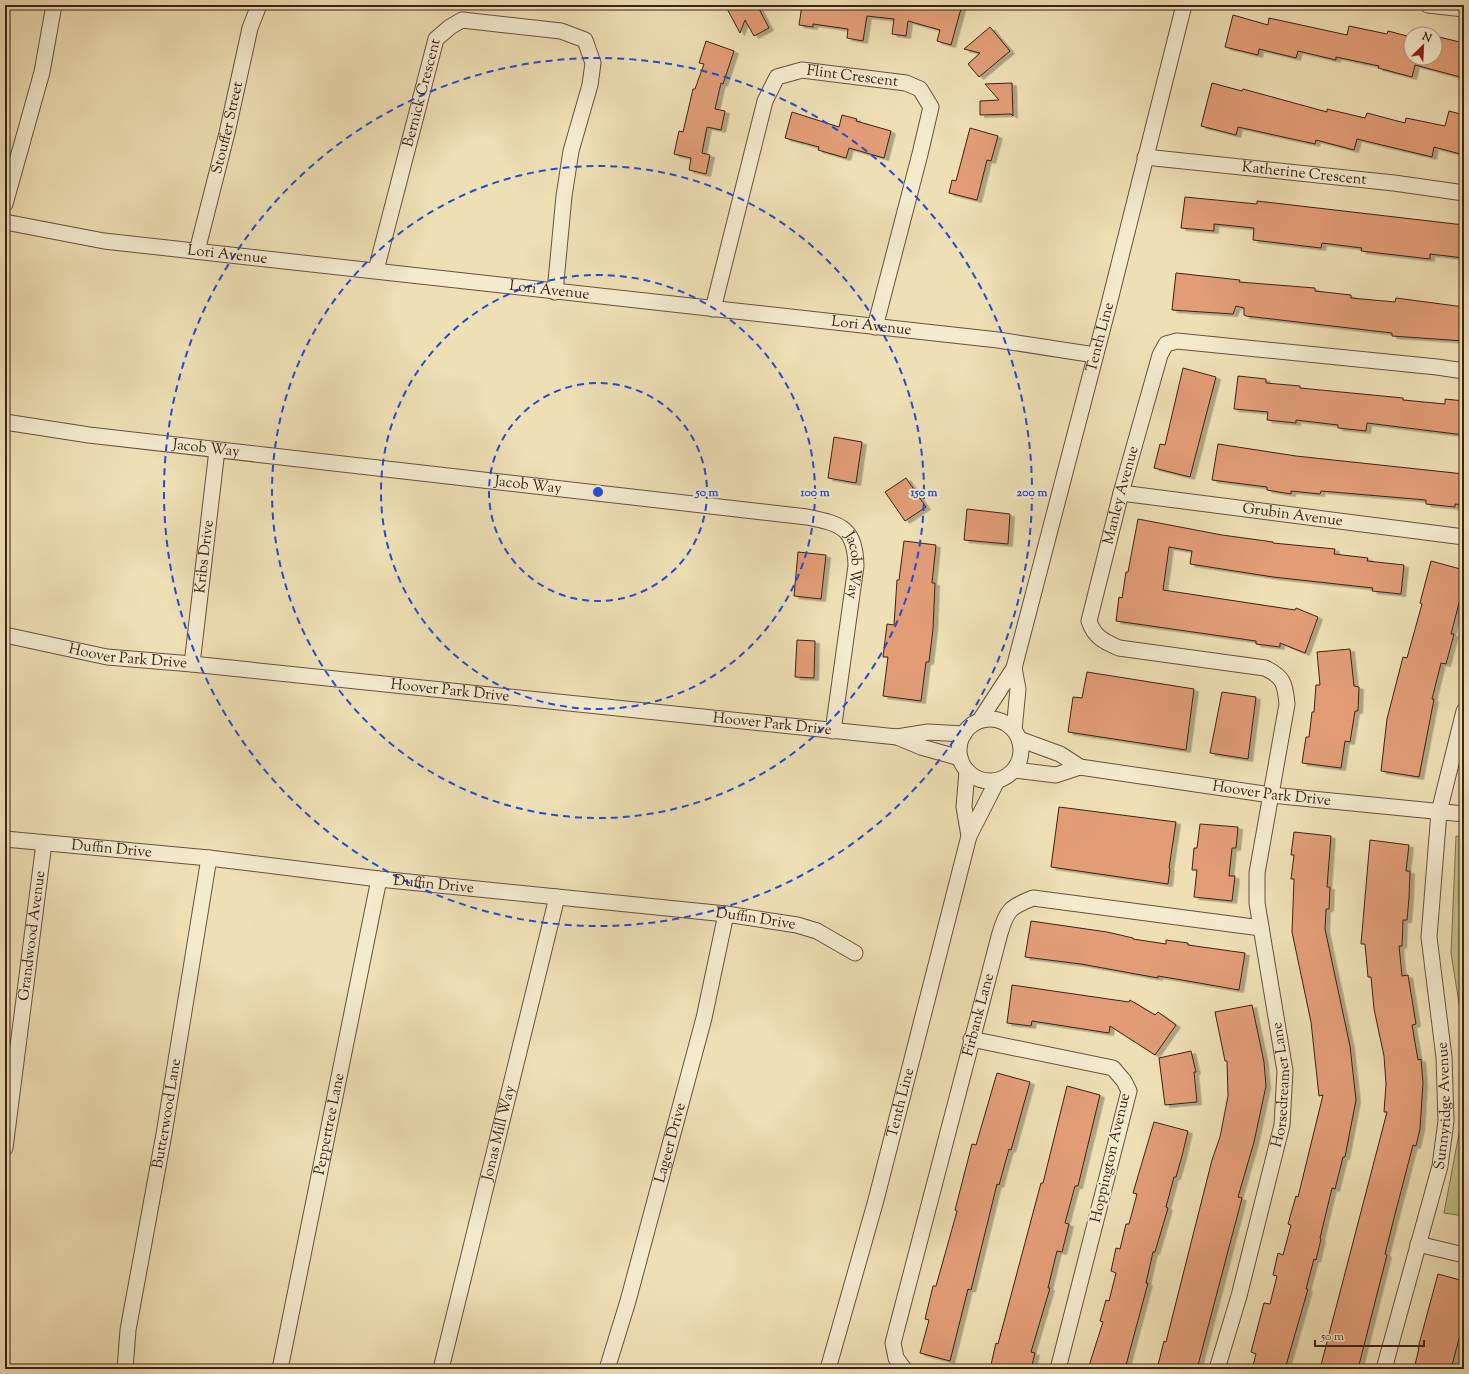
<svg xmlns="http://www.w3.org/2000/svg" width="1469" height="1374" font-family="'Sorts Mill Goudy',serif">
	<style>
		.green { fill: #bfc089; stroke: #7e714f }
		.building { fill: #e29d77; stroke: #3d2215; filter: url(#shadow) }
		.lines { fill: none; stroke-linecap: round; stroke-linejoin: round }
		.minor-casing { stroke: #69513d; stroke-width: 17 }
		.minor { stroke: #f4eace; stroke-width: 15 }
		.ring { fill: none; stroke: #1d4ed8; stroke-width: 2; stroke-dasharray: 7 5 }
		.labels { text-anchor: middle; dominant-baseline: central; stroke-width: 4; stroke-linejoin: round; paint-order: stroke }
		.street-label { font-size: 15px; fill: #3d2215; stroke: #f4eace }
		.centre { fill: #1d4ed8; stroke: #f4eace; stroke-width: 2 }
		.ring-label { font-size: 12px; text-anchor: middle; font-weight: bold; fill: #1d4ed8; stroke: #f4eace; stroke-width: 4; stroke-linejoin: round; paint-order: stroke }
	</style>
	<defs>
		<filter id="shadow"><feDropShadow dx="4.5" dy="2.5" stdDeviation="0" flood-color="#0004"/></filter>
	</defs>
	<rect width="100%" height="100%" fill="#eedfb4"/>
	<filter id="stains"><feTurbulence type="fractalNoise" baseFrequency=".005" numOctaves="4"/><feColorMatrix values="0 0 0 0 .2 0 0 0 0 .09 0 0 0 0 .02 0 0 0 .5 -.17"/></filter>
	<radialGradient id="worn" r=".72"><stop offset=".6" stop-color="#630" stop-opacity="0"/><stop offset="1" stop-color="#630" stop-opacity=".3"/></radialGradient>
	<path class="green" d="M1456 836 1464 837V1035L1451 953Z
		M1464 1107V1216L1444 1213Z"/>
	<path class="building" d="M725 5H757L769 28 754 36 745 20 740 33Z
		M802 5H962L951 45 937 41 940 30 908 21 906 36 892 34 894 19 867 16 863 41 847 38 848 29 813 24V27L799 25Z
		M1233 15 1268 25 1269 18 1347 35 1349 26 1387 34 1388 31 1411 37V58H1435V36L1464 43V78L1415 65 1412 77 1378 68 1379 66 1336 57V60L1298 51 1296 58 1259 49 1258 55 1225 47Z
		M990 27 1010 51 979 77 968 64 980 53 964 49Z
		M706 41 734 51 723 84 721 83 715 109 725 111 721 130 707 127 702 153 710 155 706 174 689 170 691 158 674 154 679 131 683 132 693 89H695L704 64 699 63Z
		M1012 83 1013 116 1011 114 980 115V101L999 100 985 84Z
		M1212 83 1242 91 1243 89 1327 112V109L1365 118 1367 113 1405 123 1406 118 1445 126 1449 111 1464 115V155L1434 147 1432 157 1357 139 1354 150 1316 140 1315 144 1238 127 1236 135 1201 126Z
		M792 112 839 127 842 115 857 119 856 121 891 131 884 158 849 148 846 158 818 150 819 147 785 138Z
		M970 128 998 136 991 161 987 160 977 200 949 193 952 180 956 181Z
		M1185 197 1257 204V201L1464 225V258L1430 254V259L1361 251 1362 248 1322 243 1321 248 1253 240 1254 228 1214 224V231L1181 228Z
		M1176 273 1240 280 1239 282 1315 288V291L1351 295V298L1395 302 1396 298 1464 307V341L1392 336V333L1246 316 1244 315V308L1236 306 1233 314 1172 310Z
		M1183 368 1216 377 1190 477 1154 468 1160 444 1165 445Z
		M1238 376 1266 379V383L1300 386V388L1403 398V400L1445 404V399L1464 401V435L1367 423 1366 431 1338 428V425L1296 420V423L1267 420 1268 412 1234 409Z
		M834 437 862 442 856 483 828 478Z
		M1218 444 1296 456 1464 474V505L1455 504V507L1426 504V500L1321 491 1320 494 1291 491V494L1267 490V487L1212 480Z
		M906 478 926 507 905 521 885 492Z
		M967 509 1010 514 1008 544 964 540Z
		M1138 519 1222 535 1273 542V543L1335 549 1334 554 1368 558 1367 561 1404 565 1401 594 1372 591 1373 588 1273 577 1190 564 1192 551 1169 547 1163 590 1295 610 1296 608 1318 617 1305 653 1280 643V647L1256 644V641L1116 621 1119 597 1122 598 1126 572H1128Z
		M904 541 936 545 932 583H935L933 629 929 662H926L921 701 883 696 888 657H883L887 624 894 625 897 580H899Z
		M798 552 826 555 821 599 794 596Z
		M1431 561 1464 570V584L1451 634H1454L1446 664 1441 663 1432 699H1434L1419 777 1381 771 1387 719 1403 657 1407 658 1422 604 1420 603Z
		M797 640 815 641 814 678 795 677Z
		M1350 649 1354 686 1359 687 1358 711H1355L1350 742 1345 741 1341 768 1302 763 1306 737H1309L1312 712H1314L1316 685H1320L1317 652Z
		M1087 672 1194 689 1186 750 1068 732 1073 697 1082 698Z
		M1222 692 1256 697 1248 759 1210 753Z
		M1059 807 1176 822 1169 868 1170 869 1168 884 1051 867Z
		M1200 824 1238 827 1236 848H1232L1229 876H1235L1232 901 1194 897 1197 870H1192L1194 848H1197Z
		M1294 832 1331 836 1327 887H1330L1329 909H1326L1325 929 1350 1046 1356 1100 1345 1157H1343L1335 1189 1332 1188 1320 1238 1321 1239 1316 1260 1314 1259 1306 1289H1308L1285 1369H1252L1256 1354 1251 1352 1264 1303 1270 1304 1277 1276 1273 1275 1278 1253 1283 1255 1291 1225 1288 1224 1296 1196 1298 1197 1323 1095 1319 1096 1311 1022 1292 932 1294 879H1291L1294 855H1291Z
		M1370 840 1409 845 1406 871H1410L1409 898 1407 920H1403L1402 946H1399L1402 976 1408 975 1416 1024 1412 1025 1418 1060 1421 1059 1423 1083 1420 1129 1416 1146 1413 1145 1393 1222 1385 1254 1387 1255 1358 1369H1320L1387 1112H1384L1386 1084 1384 1056 1374 1009 1371 977H1368L1365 944H1361Z
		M1031 921 1107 932 1133 938V939L1166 944V940L1188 943V945L1245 953 1239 990 1182 980 1158 976V978L1081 964 1025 957Z
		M1012 985 1129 1002 1130 1000 1155 1015 1158 1012 1176 1025 1155 1055 1110 1026 1109 1033 1032 1021 1031 1026 1007 1023Z
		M1252 1005 1264 1062 1266 1086 1254 1142 1238 1197 1242 1198 1197 1369H1157L1164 1341 1166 1342 1212 1160 1220 1137 1228 1096 1227 1061H1225L1215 1012Z
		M1191 1051 1196 1072H1194L1197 1102 1165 1105 1159 1058Z
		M997 1073 1030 1082 1011 1150 1009 1149 999 1185 997 1184 971 1290 968 1289 950 1361 920 1353 929 1320 925 1319 933 1286H936L947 1247 957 1211 955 1210 972 1144 976 1145Z
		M1067 1086 1100 1095 1078 1186H1075L1065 1223 1069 1224 1062 1252 1057 1251 1048 1288H1050L1031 1352 1035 1353 1031 1369H990L996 1343 998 1344 1041 1183H1043Z
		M1154 1122 1188 1131 1182 1156 1176 1177H1174L1166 1207 1168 1208 1155 1252H1153L1146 1283H1148L1125 1369H1088L1103 1322 1100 1321 1106 1300 1109 1301 1116 1273 1111 1271 1116 1248 1120 1249 1126 1224H1129L1137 1194 1133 1193Z
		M1438 1274 1460 1280 1459 1284 1464 1285V1320L1451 1369H1414L1419 1348H1418Z"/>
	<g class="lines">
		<defs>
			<g id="minor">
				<path d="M1428 5 1464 9"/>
				<path id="s1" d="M1145 157 1394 183 1464 193"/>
				<path d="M5 204 42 72 54 5"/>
				<path id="s2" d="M5 222 104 241 998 340 1095 355"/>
				<path id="s3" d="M197 251 227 133 250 28 259 5"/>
				<path id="s4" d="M376 270 436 39 450 27 462 20 561 31 585 40 593 63 590 85 571 151 564 196 555 292"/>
				<path id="s5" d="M713 309 765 101 777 77 802 70 906 83 920 89 931 107 920 154 875 327"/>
				<path id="s6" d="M5 422 89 435 807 517C842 524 855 528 856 566L833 731"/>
				<path id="s7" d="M1121 493 1464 537"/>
				<path id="s8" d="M5 635 107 657 192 664 897 737 921 747 960 758"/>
				<path id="s9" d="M192 664 217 450"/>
				<path d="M1014 668 1018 689 1014 730"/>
				<circle cx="990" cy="750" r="31"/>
				<path id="s10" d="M980 720 1014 668 1109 304 1184 5"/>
				<path d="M897 737 928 732 964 734"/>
				<path id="s11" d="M1019 739 1060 754 1080 767 1271 795 1464 814"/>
				<path d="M1015 770 1056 775 1080 767"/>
				<path d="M967 771 964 807 969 836"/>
				<path id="s12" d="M5 839 209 858 379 879 726 914 797 925 817 931 855 953"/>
				<path d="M971 1039 1113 1068 1124 1081 1129 1091 1058 1369"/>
				<path id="s13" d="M5 1148 44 843"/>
				<path d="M1418 1244 1464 1255"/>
				<path id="s14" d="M125 1369 128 1330 164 1134 209 858"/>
				<path id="s15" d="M280 1369 379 879"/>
				<path id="s16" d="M441 1369 557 897"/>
				<path id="s17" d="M607 1369 628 1301 704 1018 726 914"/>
				<path id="s18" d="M828 1369 876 1200 969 836 997 781"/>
				<path id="s19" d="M904 1369 896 1358 893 1343 1000 933C1007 910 1010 907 1033 898L1261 928"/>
				<path id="s20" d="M1217 1369 1239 1296 1282 1125 1285 1071 1257 903V873L1287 704C1285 684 1284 677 1265 668L1119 648C1105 642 1094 637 1089 621L1121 493 1160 355 1166 344 1177 341 1437 367 1464 371"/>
				<path id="s21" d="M1384 1369 1440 1166 1446 1121 1444 1057 1429 937 1439 812 1464 711"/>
			</g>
		</defs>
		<use href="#minor" class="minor-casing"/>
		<use href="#minor" class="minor"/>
	</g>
	<g class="ring">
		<circle cx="598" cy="492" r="109"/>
		<circle cx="598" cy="492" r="217"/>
		<circle cx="598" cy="492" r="326"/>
		<circle cx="598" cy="492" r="434"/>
	</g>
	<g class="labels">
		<g class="street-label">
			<text stroke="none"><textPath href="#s5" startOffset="318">Flint Crescent</textPath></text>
			<text stroke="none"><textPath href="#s4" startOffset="183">Bernick Crescent</textPath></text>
			<text stroke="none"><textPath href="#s3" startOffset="127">Stouffer Street</textPath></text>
			<text stroke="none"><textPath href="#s1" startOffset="160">Katherine Crescent</textPath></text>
			<text stroke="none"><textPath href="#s2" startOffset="225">Lori Avenue</textPath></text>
			<text stroke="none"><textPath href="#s2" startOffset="549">Lori Avenue</textPath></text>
			<text stroke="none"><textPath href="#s2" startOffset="873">Lori Avenue</textPath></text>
			<text stroke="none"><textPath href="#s10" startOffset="404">Tenth Line</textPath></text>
			<text stroke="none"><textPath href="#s6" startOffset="203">Jacob Way</textPath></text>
			<text stroke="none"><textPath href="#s6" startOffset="527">Jacob Way</textPath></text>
			<text stroke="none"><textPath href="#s20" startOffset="1043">Manley Avenue</textPath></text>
			<text stroke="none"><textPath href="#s7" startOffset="173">Grubin Avenue</textPath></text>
			<text stroke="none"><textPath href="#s9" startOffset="108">Kribs Drive</textPath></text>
			<text stroke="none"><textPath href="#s6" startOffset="886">Jacob Way</textPath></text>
			<text stroke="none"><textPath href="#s8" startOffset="125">Hoover Park Drive</textPath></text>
			<text stroke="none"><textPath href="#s8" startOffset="449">Hoover Park Drive</textPath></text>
			<text stroke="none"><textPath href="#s8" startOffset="773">Hoover Park Drive</textPath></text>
			<text stroke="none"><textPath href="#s11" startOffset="261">Hoover Park Drive</textPath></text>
			<text stroke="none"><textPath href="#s12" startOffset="107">Duffin Drive</textPath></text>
			<text stroke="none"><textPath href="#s12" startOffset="431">Duffin Drive</textPath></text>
			<text stroke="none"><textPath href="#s12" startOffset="755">Duffin Drive</textPath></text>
			<text stroke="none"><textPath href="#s13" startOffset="214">Grandwood Avenue</textPath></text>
			<text stroke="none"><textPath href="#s19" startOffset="368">Firbank Lane</textPath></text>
			<text stroke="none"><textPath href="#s20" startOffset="293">Horsedreamer Lane</textPath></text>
			<text stroke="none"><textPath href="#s18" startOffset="276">Tenth Line</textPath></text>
			<text stroke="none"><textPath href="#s21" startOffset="271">Sunnyridge Avenue</textPath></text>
			<text stroke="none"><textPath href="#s14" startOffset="259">Butterwood Lane</textPath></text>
			<text stroke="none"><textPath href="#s15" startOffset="250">Peppertree Lane</textPath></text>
			<text stroke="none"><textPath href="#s16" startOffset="243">Jonas Mill Way</textPath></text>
			<text stroke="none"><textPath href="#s17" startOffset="235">Lageer Drive</textPath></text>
			<text transform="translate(1111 1158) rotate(-77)">Hoppington Avenue</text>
		</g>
	</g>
	<circle cx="598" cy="492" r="6" class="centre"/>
	<g class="ring-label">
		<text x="707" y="496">50 m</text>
		<text x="815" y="496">100 m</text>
		<text x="924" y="496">150 m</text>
		<text x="1032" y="496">200 m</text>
	</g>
	<rect width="1469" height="1374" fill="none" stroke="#eedfb4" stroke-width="20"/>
	<rect x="6" y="6" width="1457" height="1362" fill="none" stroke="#3d2215" stroke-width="2"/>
	<rect x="10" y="10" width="1449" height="1354" fill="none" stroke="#3d2215"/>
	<g transform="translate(1423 46) rotate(24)"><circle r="19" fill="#f4eace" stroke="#ab9a84"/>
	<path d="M0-3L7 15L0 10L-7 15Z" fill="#8f2418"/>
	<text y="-6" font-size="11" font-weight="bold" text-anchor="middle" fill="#3d2215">N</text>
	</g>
	<path d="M1315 1340v6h109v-6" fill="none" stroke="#3d2215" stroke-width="2"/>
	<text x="1321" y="1340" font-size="12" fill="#3d2215" stroke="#f4eace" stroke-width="3" paint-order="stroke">50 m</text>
	<rect width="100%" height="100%" filter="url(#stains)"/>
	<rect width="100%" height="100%" fill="url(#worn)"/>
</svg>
